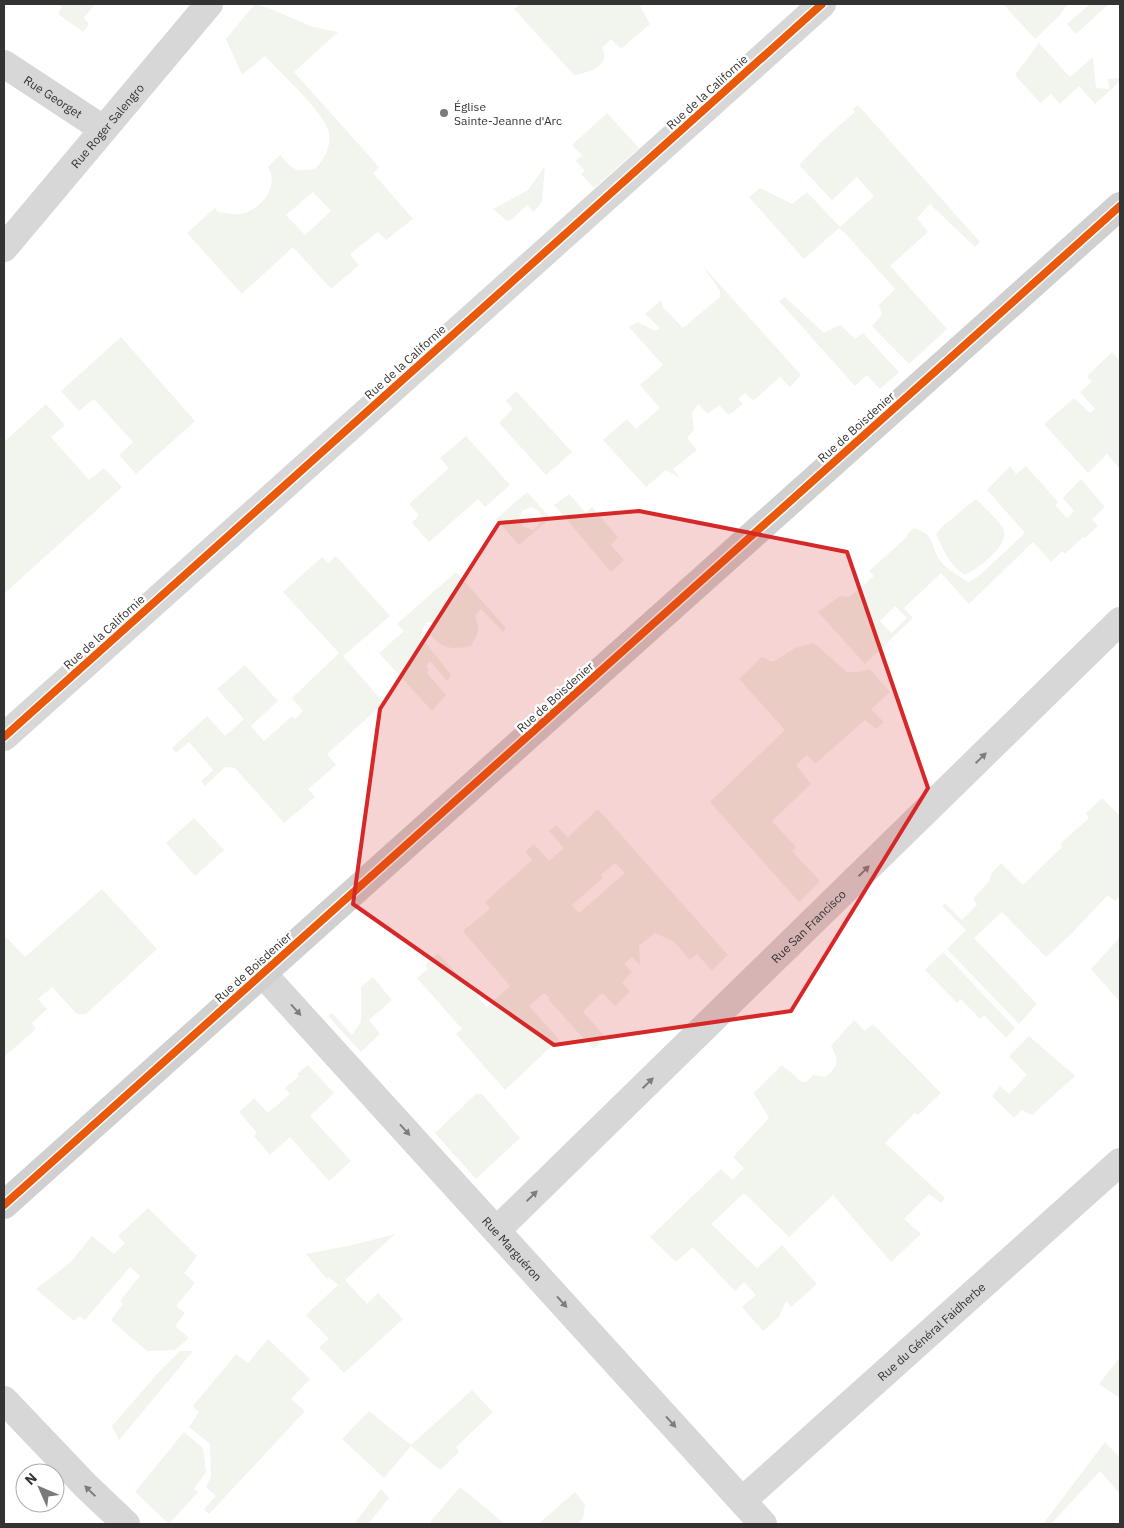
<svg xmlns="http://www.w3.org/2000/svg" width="1124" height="1528" font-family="'IBM Plex Sans',sans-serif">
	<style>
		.green { fill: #f1f5ed; fill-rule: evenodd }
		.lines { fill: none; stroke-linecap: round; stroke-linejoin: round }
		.street { stroke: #d7d7d7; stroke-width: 28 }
		.secondary { stroke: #d0d0d0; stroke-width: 28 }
		.cycleway-casing { stroke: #fff; stroke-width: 11 }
		.cycleway { stroke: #e8590c; stroke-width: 8 }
		.oneway { fill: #7d7d7d }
		.marked { fill: #d62828; fill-opacity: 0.2; stroke: #d62828; stroke-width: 4; stroke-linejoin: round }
		.poi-dot { fill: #7a7a7a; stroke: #fff; stroke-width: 2 }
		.labels { text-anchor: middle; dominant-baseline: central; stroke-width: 5; stroke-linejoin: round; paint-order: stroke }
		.street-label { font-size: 12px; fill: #333; stroke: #fff }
		.poi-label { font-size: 12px; fill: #333; stroke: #fff; text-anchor: start }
	</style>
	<rect width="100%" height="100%" fill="#fff"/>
	<path class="green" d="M57 4H95L84 18 89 24 83 32 58 14 62 7Z
		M255 4 271 9 313 27 338 32 294 72 379 167 373 173 413 219 386 240 378 232 350 254 359 265 331 289 293 247 242 294 187 233 215 208 218 212C227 213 237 216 245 213 264 206 279 185 268 167L280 155C294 170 293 172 315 169 324 160 333 144 328 130 323 112 280 72 265 56L242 75 226 39ZM313 192 331 211 305 235 286 215Z
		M520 4H643L640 6 650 24 621 49 611 39 602 48C612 66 588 73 574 75L514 9Z
		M1003 4H1068L1059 16 1035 39Z
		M1090 4H1109L1076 34 1067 24Z
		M1039 43 1070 77 1093 57 1096 88 1109 89 1108 79 1120 78V81L1095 104 1079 86 1060 104 1051 94 1040 103 1015 75Z
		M858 105 980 242 975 247 930 204 917 218 928 232 890 266 947 329 909 364 872 326 879 318 882 314 879 305 895 289 845 233 839 228 804 259 749 197 760 188 792 204 807 192 840 227 874 196 857 177 832 200 799 165 823 140 855 112 853 109Z
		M607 113 639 148 594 188 581 174 585 171 576 161 582 155 572 145Z
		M545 166 542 201 534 212 527 205 511 220 507 221 493 209 528 190Z
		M703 266 801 375 790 387 780 377 753 401 745 393 738 399 743 404 729 415 719 405 708 414 698 404 692 413 694 430 687 438 697 450 673 469 680 478 666 470 646 487 603 440 627 419 636 429 660 408 640 385 663 365 629 327 638 322 655 331 660 328 645 314 661 300 663 307 683 328 720 297V291Z
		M785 297 824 333 840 325 855 339 863 333 899 372 880 389 867 375 855 386 779 301Z
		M121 337 195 421 136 474 119 455 133 442 94 399 79 411 61 391Z
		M1112 352 1120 361V469L1107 454 1088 473 1044 424 1074 398 1090 413 1095 409 1080 392 1092 382 1087 376Z
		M516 391 572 452 546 475 499 423 513 409 506 401Z
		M46 404 65 425 51 437 89 480 104 468 122 487 4 594V442Z
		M466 436 510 485 485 507 478 499 429 542 412 523 419 515 409 504 449 468 440 458Z
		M1010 466 1016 474 1026 466 1058 502 1055 505 1067 518 1074 511 1063 498 1081 479 1105 507 1092 519 1098 526 1085 538 1083 537 1065 554 1062 551 1051 562 1033 542 969 604 941 573 904 608 913 618 865 664 818 612 840 596 849 597 874 576 869 571 908 536 907 534 914 528C938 536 929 547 942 563 949 571 959 576 968 582L979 576 1025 533 987 490ZM895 606 907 618 891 633 880 621Z
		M527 492 551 518 519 545 496 519ZM531 507 539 511 542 518 538 526 533 530 524 527 519 519 522 511Z
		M569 494 586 513 592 507 618 537 611 545 624 560 611 572 554 505Z
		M976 499C982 505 1000 522 1003 528 1011 545 978 569 965 575 949 565 944 551 936 534L943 526Z
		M336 556 390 616 343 656 384 703 327 754 336 765 308 789 315 797 284 823 235 768 225 767 205 786 201 781 213 770 189 742 176 753 172 748 207 716 225 736 244 719 217 689 245 665 278 701 251 726 264 741 292 716 295 719 303 711 292 698 339 653 283 592 322 557 328 563Z
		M456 572 506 628 503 632 481 609 475 616C481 629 478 634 471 646 451 650 441 649 428 632L432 623 427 622 423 628 421 637 451 675 447 681 430 661 426 666 429 670 427 673 446 695 432 711 379 653 404 631 397 624Z
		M814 643 847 672H859L870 669 890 692 871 709 884 722 876 729 865 720 815 764 807 755 796 765 811 784 772 821 796 847 792 851 820 881 799 902 710 802 785 730 739 679 762 657 773 662 795 648Z
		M1102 798 1120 816V896L1115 901 1108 895 1070 935 1046 957 1002 912 974 938 1037 1004 1019 1024 947 949 966 930 942 906 945 903 962 920 977 905 973 899 990 880 991 874 1001 863 1023 885 1062 847 1060 844 1089 818 1086 813Z
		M598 809 728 955 712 971 697 954 690 960 674 942 655 933 639 946 640 965 632 957 624 964 632 972 622 983 630 991 615 1006 602 993 583 1012 606 1037 593 1049 549 1000 550 998 544 993 529 1006 559 1039 505 1090 456 1034 462 1029 417 978 428 969 425 965 438 953 487 1007 510 986 463 931 490 909 485 902 532 860 525 852 534 844 549 861 564 848 549 831 556 825 568 837ZM615 863 625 873 579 913 572 905 603 878 601 875Z
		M194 818 224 850 195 876 166 843Z
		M102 889 157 949 86 1014H77L52 987 38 999 47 1009 32 1023 36 1029 4 1057V935L25 957Z
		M1120 937V1002L1091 969Z
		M943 952 1015 1028 1006 1038 984 1015 980 1019 961 999 957 1003 925 970Z
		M373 977 392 1000 369 1020 380 1034 361 1052 328 1016 332 1013 352 1035 361 1022V987Z
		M854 1020 865 1031 873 1024 941 1093 918 1115 915 1113 885 1143 945 1198 941 1203 929 1194 904 1219 921 1234 891 1262 833 1195 789 1237 744 1193 711 1224 757 1268 782 1245 817 1284 791 1307 786 1301 779 1317 763 1331 742 1307 756 1295 744 1282 735 1291 693 1247 676 1262 650 1237 721 1169 733 1180 744 1168 733 1157 769 1118 754 1093 782 1065 802 1082H806L813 1075 825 1077C838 1066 840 1062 831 1046Z
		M1029 1036 1075 1076 1032 1115 1022 1110 1014 1118 992 1096 1000 1086 1009 1094 1027 1075 1009 1056Z
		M308 1065 334 1093 310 1116 351 1161 329 1181 290 1137 270 1155 254 1136 257 1133 239 1112 254 1098 268 1113 290 1094 285 1088 299 1076 297 1074Z
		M476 1094H482L520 1138 476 1179 435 1133Z
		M148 1208 197 1256 184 1273 195 1283 176 1306 185 1313 175 1326 189 1338 175 1350 147 1351 111 1320 123 1304 120 1301 140 1276 130 1267 85 1320 79 1316 74 1321 36 1289 71 1262 92 1236 114 1254 125 1243 118 1236Z
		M395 1234 345 1280 367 1304 378 1293 403 1319 344 1373 319 1347 329 1339 306 1315 338 1285 329 1277 327 1279 306 1254 357 1244Z
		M268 1339 310 1379 291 1399 305 1411 209 1514 204 1509 216 1496 206 1487 211 1477 210 1444 189 1427 199 1412 193 1406 236 1354 248 1363Z
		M180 1351H193L119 1440 112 1426 157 1374Z
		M1120 1357V1398L1099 1384Z
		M472 1390 493 1412 456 1447 459 1452 440 1470 411 1446 384 1478 342 1439 369 1411 411 1445Z
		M184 1432 203 1448 206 1472 194 1489 198 1492 169 1524 135 1492Z
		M1105 1442 1120 1457V1494L1100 1471 1051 1524H1043Z
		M460 1487 505 1524H434L430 1522Z
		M381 1489 389 1498 368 1524H354Z
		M575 1492 585 1505 583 1518 578 1524H538Z"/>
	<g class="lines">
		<g class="street">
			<path id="s1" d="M4 64 103 129"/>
			<path id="s2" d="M4 248 209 4"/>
			<path d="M4 737 822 4"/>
			<path id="s3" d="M263 974 763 1524"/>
			<path id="s4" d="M497 1230 1120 621"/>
			<path d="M4 1400 86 1486 126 1524"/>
			<path id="s5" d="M742 1501 1120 1162"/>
		</g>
		<path class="secondary" d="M4 1205 1120 206"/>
		<defs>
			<path id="cycleway" d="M4 737 822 4
				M4 1205 1120 206"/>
		</defs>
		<use href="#cycleway" class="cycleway-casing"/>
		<use href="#cycleway" class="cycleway"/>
	</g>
	<defs><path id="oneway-solid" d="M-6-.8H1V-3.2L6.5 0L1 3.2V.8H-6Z" transform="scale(1.25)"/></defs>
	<g class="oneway">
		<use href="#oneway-solid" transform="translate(981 758) rotate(-44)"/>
		<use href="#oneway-solid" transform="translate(864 871) rotate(-44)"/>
		<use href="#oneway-solid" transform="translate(296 1010) rotate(48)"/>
		<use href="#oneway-solid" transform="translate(648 1083) rotate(-44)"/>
		<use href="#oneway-solid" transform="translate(405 1130) rotate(48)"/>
		<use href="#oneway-solid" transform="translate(532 1196) rotate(-44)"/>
		<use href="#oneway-solid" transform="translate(562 1302) rotate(48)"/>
		<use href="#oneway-solid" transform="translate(671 1422) rotate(48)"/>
		<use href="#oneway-solid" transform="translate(90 1491) rotate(-136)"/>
	</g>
	<path class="marked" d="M639 511 847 552 928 788 791 1011 554 1045 353 904 380 709 499 523Z"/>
	<circle class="poi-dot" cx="444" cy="113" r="5"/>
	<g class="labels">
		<g class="street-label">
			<text transform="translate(707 92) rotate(-42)">Rue de la Californie</text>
			<text stroke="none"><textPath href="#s1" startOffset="59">Rue Georget</textPath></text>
			<text stroke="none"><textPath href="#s2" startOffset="160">Rue Roger Salengro</textPath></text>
			<text transform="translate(405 362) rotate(-42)">Rue de la Californie</text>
			<text transform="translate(856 427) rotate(-42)">Rue de Boisdenier</text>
			<text transform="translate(104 632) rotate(-42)">Rue de la Californie</text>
			<text transform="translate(555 697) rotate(-42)">Rue de Boisdenier</text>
			<text stroke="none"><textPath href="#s4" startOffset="435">Rue San Francisco</textPath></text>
			<text transform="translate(253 967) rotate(-42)">Rue de Boisdenier</text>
			<text stroke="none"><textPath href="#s3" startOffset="371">Rue Marguéron</textPath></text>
			<text stroke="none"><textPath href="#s5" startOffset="254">Rue du Général Faidherbe</textPath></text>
		</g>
		<g class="poi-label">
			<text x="454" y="106">Église<tspan x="454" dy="14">Sainte-Jeanne d'Arc</tspan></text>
		</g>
	</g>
	<rect width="1124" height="1528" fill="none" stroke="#333333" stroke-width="10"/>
	<g transform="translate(40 1488) rotate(315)"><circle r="24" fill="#ffffff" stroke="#adadad"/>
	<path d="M0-4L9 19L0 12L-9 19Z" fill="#7a7a7a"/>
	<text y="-8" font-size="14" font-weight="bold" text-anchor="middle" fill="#333333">N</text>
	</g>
</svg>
